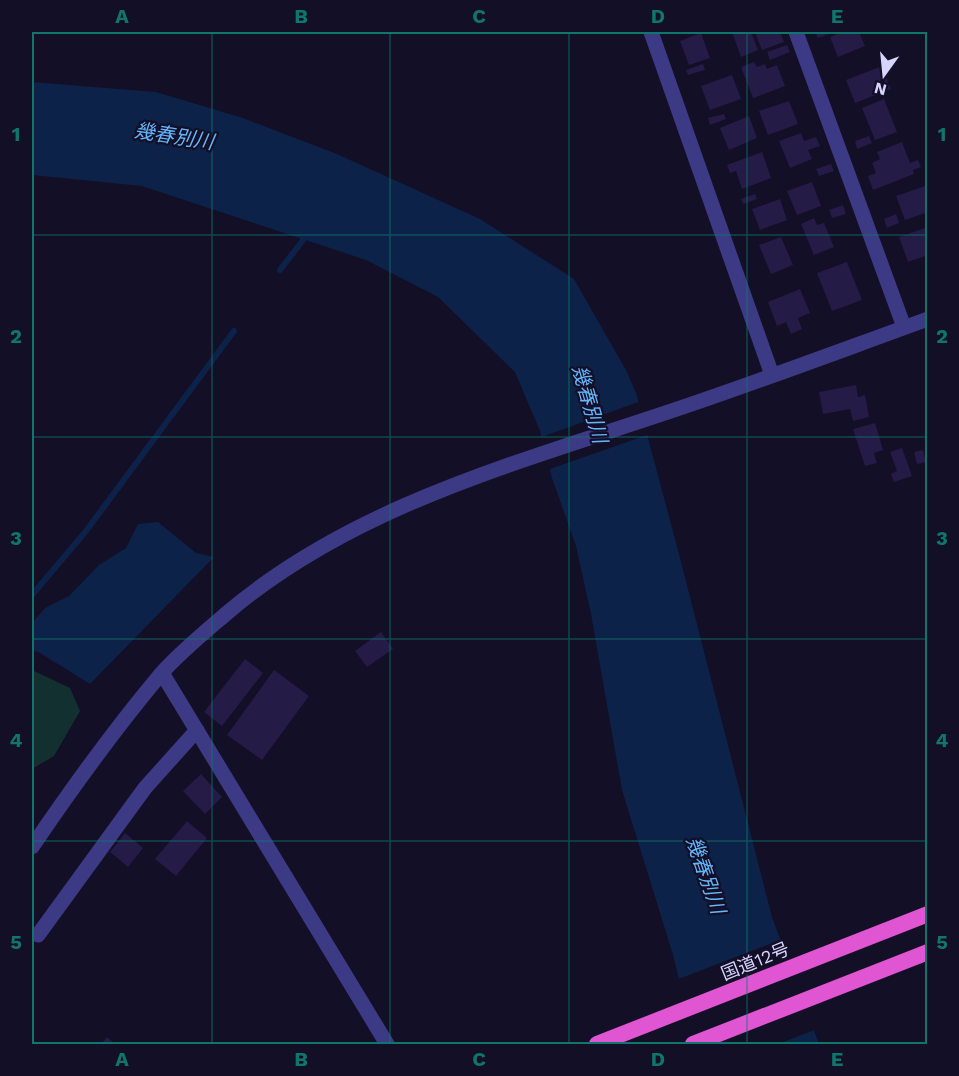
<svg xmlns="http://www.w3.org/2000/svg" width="959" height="1076" font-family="'Work Sans','Noto Sans JP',sans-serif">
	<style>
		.green { fill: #12302f }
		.water { fill: #0c2248 }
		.pier { fill: #130f26 }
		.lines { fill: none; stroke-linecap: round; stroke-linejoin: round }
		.stream { stroke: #0c2248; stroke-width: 6 }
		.building { fill: #241b47 }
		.minor { stroke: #3d3a85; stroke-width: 15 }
		.tertiary { stroke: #3d3a85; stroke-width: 15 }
		.trunk { stroke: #e055d1; stroke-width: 16 }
		.grid { fill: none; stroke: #0f766e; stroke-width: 1.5; stroke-opacity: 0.55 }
		.labels { text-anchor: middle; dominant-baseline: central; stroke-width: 4.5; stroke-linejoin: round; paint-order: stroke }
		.street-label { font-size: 18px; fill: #d9d4ff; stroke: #130f26 }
		.water-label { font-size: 20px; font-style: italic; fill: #62b6ff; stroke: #130f26 }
		.neatline { fill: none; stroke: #0f766e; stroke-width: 2 }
		.grid-label { font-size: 20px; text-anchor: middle; font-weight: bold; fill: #0f766e }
	</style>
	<rect width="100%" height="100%" fill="#130f26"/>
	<path class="green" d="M32 670 70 688 80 711 54 756 32 769Z"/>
	<path class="water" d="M32 82 156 92 243 118 337 154 480 219 574 279 626 370 636 393 679 554 772 917 819 1044H695L673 955 622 790 591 614 576 546 552 478 540 431 515 372 438 297 366 260 142 186 32 175Z
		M158 522 196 553 214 557 90 684 40 653 32 650V623L45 608 69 596 99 565 126 548 138 524Z"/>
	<path class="pier" d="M641 401 650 434 547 470 539 438Z
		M783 939 817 1029 778 1044H692L676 980Z"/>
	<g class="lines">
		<path class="stream" d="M280 270 307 235
			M32 595 86 531 234 331"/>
	</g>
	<path class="building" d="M732 32H751L758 50 741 57Z
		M755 32H780L784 42 762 50Z
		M815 32H833L818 38Z
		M843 32H859L865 46 838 57 830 37Z
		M701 33 710 58 689 65 680 41Z
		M787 45 790 52 770 60 767 52Z
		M754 62 757 67 765 64 767 69 777 65 785 86 753 98 741 67Z
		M703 64 705 70 688 75 686 70Z
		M882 66 891 89 855 103 846 80Z
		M732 75 741 99 710 110 701 86Z
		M884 99 897 132 875 140 862 108Z
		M789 101 798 124 768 135 759 111Z
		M724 114 726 119 710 125 708 118Z
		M749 116 757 138 729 150 720 128Z
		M801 133 804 141 816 137 820 146 808 150 812 159 790 168 779 141Z
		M869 136 872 143 857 149 855 141Z
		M902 142 910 163 918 160 921 167 913 170 914 174 873 190 868 176 876 173 872 163 880 159 877 152Z
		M762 152 771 178 742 189 736 171 730 173 727 165Z
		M831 164 834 171 819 176 816 169Z
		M812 182 821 206 797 215 787 191Z
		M925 186 928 194V212L905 220 896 196Z
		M755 194 757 199 743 204 741 199Z
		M780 199 787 220 760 230 752 209Z
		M843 205 846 214 832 218 829 210Z
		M896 214 899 223 887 228 884 219Z
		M814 218 817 225 824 223 834 247 814 255 801 224Z
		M928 227V255L908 262 899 237Z
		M781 237 793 265 771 274 759 245Z
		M847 262 862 300 832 311 817 273Z
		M800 289 810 313 798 318 802 329 791 334 786 322 777 326 768 302Z
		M856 385 858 397 865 395 869 417 853 421 850 409 823 414 819 392Z
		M875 423 883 450 874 453 877 463 865 466 853 429Z
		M902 448 912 476 894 482 891 474 897 471 890 452Z
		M923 450 926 462 917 464 914 452Z
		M381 632 393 649 367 667 355 651Z
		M245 659 263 673 222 726 204 712Z
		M274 670 309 696 262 760 227 735Z
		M201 774 222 797 205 814 183 791Z
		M187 821 207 838 176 876 155 859Z
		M125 833 143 848 128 867 110 852Z
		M107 1037 115 1044H101Z"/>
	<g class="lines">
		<path class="minor" d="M651 32 772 375
			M796 32 904 327
			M162 673 387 1044
			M38 935 145 788 197 730"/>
		<path class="tertiary" d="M32 847C72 788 114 730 160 675 178 654 206 631 227 613 355 504 524 461 680 408 763 380 845 349 928 319"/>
		<path class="trunk" d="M597 1044 928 914
			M693 1044 928 952"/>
	</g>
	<path class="grid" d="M212 32V1044M390 32V1044M569 32V1044M747 32V1044M32 235H928M32 437H928M32 639H928M32 841H928"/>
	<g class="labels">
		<g class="street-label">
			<text transform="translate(755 961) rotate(-22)">国道12号</text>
		</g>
		<g class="water-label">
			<text transform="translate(174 136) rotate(9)">幾春別川</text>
			<text transform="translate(590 404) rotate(74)">幾春別川</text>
			<text transform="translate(706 875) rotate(71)">幾春別川</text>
		</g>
	</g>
	<rect width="959" height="1076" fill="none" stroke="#130f26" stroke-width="66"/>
	<g transform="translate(884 75) rotate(195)" stroke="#130f26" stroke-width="4.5" paint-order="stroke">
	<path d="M0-4.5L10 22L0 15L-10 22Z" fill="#d9d4ff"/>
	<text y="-9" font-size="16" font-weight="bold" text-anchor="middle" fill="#d9d4ff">N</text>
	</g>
	<rect x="33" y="33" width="893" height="1010" class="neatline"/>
	<g class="grid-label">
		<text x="122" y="23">A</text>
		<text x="301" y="23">B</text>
		<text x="479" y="23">C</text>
		<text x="658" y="23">D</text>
		<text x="837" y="23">E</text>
		<text x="16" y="141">1</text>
		<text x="942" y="141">1</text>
		<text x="16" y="343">2</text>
		<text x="942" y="343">2</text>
		<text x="16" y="545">3</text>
		<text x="942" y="545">3</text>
		<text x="16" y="747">4</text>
		<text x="942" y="747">4</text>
		<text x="16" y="949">5</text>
		<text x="942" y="949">5</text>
		<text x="122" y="1066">A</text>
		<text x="301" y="1066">B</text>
		<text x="479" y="1066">C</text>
		<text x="658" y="1066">D</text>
		<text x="837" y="1066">E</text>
	</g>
</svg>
